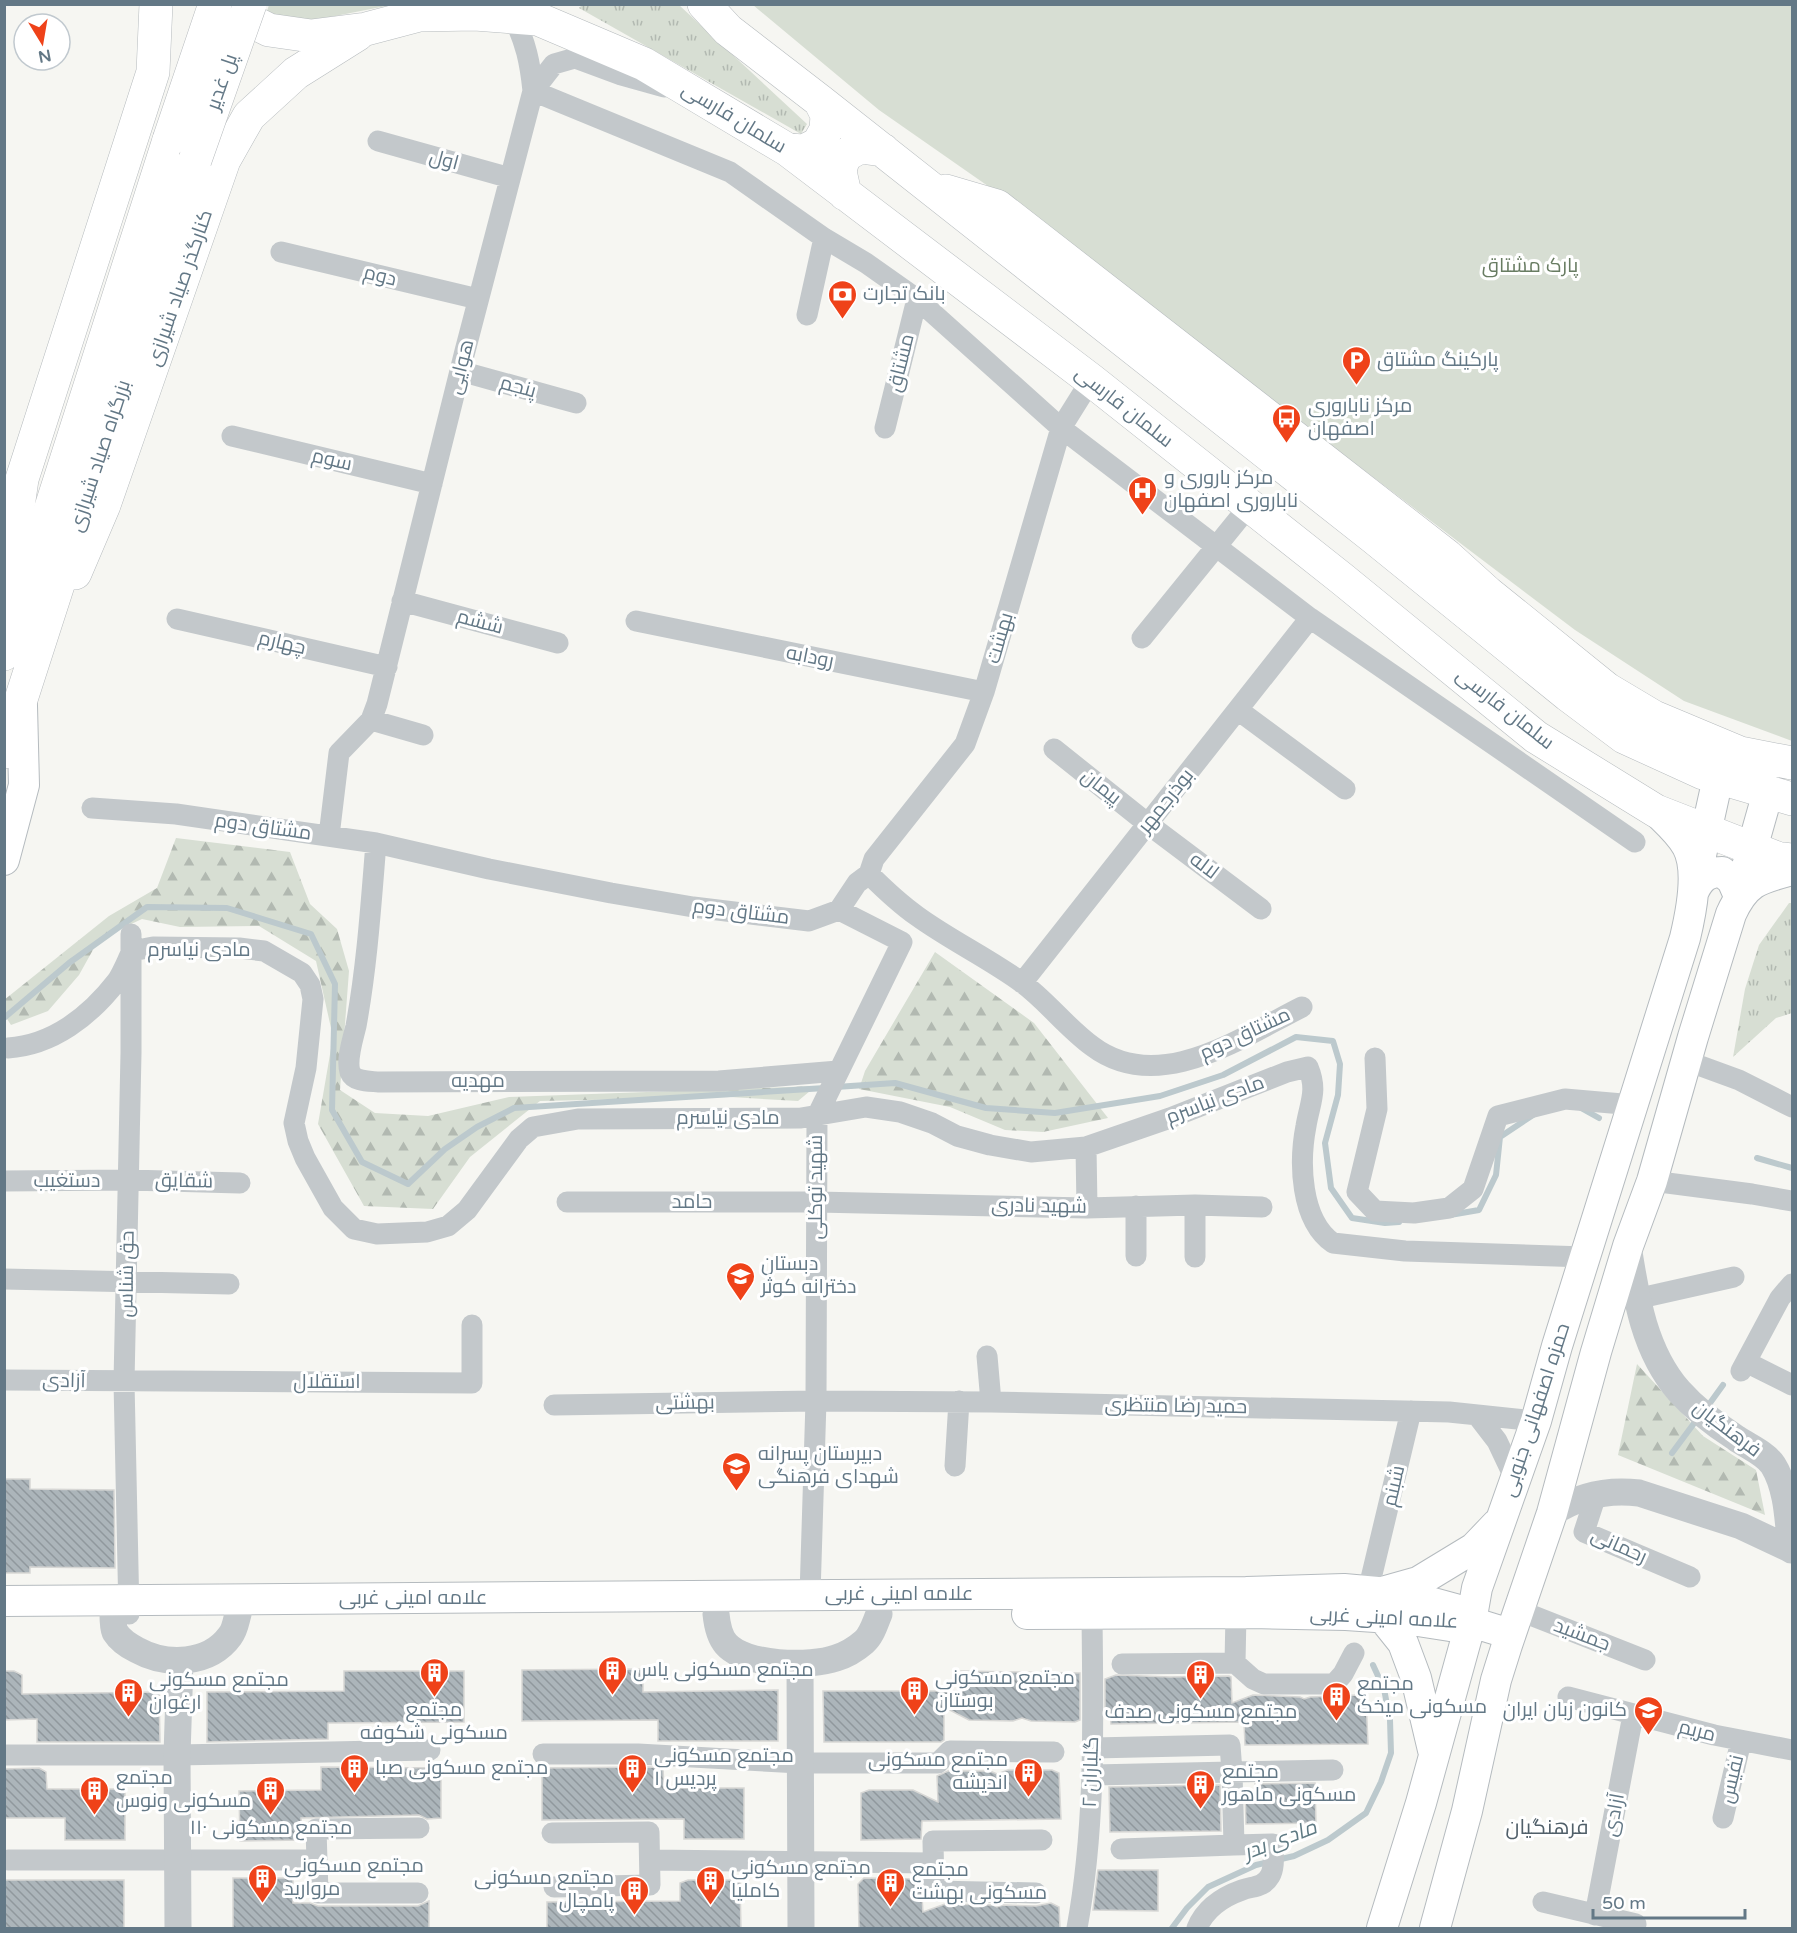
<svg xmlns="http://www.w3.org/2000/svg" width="1797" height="1933" font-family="'Varela Round',Cairo,sans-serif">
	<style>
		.grass { fill: url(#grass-tufts) }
		.forest { fill: url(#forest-firs) }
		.green { fill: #d7ded3 }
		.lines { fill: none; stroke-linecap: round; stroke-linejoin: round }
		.stream { stroke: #bcc9cd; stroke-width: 6 }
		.building { fill: url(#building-back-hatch); stroke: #d7d7d5; stroke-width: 1.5 }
		.secondary-casing { stroke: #b5bbbf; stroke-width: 32 }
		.primary-casing { stroke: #b6bbbe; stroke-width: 34 }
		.trunk-casing { stroke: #b7bbbe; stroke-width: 34 }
		.minor { stroke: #c3c8cb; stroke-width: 21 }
		.tertiary { stroke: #c3c8cb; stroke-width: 27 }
		.secondary { stroke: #fff; stroke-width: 30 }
		.primary { stroke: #fff; stroke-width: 33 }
		.trunk { stroke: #fff; stroke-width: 33 }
		.trunk-bridge-casing { stroke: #b7bbbe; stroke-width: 34; stroke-linecap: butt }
		.trunk-bridge { stroke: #fff; stroke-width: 33 }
		.labels { text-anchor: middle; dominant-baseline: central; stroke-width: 6; stroke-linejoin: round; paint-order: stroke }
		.street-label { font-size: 20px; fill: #637886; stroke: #fff }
		.park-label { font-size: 20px; fill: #687c62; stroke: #fff }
		.poi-label { font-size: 20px; fill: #637886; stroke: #fff; text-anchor: start }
		.neighbourhood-label { font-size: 21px; fill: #51606a; stroke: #fff }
		.water-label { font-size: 21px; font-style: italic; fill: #5f7a83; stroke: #fff }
	</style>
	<defs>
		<pattern id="grass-tufts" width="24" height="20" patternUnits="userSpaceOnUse" patternTransform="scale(1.5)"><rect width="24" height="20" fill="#d7ded3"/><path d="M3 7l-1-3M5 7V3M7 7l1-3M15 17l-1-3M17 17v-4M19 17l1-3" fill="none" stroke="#b2b9b1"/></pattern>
		<pattern id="forest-firs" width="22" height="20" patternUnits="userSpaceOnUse" patternTransform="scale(1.5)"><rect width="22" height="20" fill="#d7ded3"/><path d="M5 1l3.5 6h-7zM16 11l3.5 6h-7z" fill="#b2b9b1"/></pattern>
		<pattern id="building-back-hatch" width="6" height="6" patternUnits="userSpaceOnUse" patternTransform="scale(1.5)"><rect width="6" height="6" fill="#acb5ba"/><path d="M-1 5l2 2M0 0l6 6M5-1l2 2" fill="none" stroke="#90989d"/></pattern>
	</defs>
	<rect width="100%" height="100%" fill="#f6f6f2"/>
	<path class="grass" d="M583 4 679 5 807 124 801 134 579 8Z
		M1789 903H1792V1013L1776 1018 1733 1057 1745 989 1759 945Z"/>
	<path class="forest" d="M176 838 290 852 310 904 337 929 349 971 340 1090 375 1113 428 1116 509 1097 816 1086 798 1101 730 1097 540 1101 470 1157 433 1209 364 1206 318 1124 333 1037 316 961 259 926 180 927 142 919 99 939 79 975 48 1011 11 1025 5 1016 4 1000 109 916 157 888Z
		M935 952 1034 1023 1108 1118 1043 1132 1005 1130 950 1107 859 1089 865 1071Z
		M1637 1364 1703 1436 1756 1470 1765 1515 1618 1455Z"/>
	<path class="green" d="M269 5H391L305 22 266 14Z
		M753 5H1792V741L1684 701 1575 630 1217 359 1051 230 879 110Z"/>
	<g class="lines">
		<path class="stream" d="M4 1018 69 963 147 907 227 908 311 934 335 984 332 1110 362 1162 408 1184 445 1149 477 1127 514 1108 825 1088
			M836 1087 895 1083 986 1108 1055 1113 1160 1096 1223 1075 1296 1037 1333 1041 1340 1064 1338 1095 1325 1143 1331 1188 1352 1218 1385 1223 1399 1222
			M1581 1108 1599 1118
			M1757 1158 1792 1168
			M1450 1215 1479 1210 1496 1175 1500 1137 1533 1115
			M1710 1403 1723 1385
			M1672 1453 1695 1422
			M1172 1928 1187 1908 1208 1887 1256 1865 1294 1856 1328 1840 1366 1813 1381 1782 1391 1753 1390 1720 1384 1689 1373 1665"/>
	</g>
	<path class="building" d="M4 1479H30V1489L114 1490 115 1568 30 1567V1573H4Z
		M643 1669V1692L778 1690V1741H658V1720L522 1721V1670Z
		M4 1671H14L22 1675V1694L159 1692 160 1742H37V1719L4 1720Z
		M344 1671H464V1722L328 1723V1739L207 1742V1692L344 1691Z
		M961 1671 1080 1673V1720L1075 1722 1031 1721 1022 1718 1013 1721 969 1720 944 1707V1740L941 1742H824L823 1691H962Z
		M1116 1675 1170 1677 1229 1676 1231 1677 1232 1703 1253 1695 1300 1697 1304 1699 1310 1697 1359 1695 1366 1698 1368 1744 1245 1745 1244 1722 1111 1724 1110 1710 1105 1712V1679Z
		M321 1767 441 1768V1818L427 1819 419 1815 301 1818 302 1840 240 1841 239 1791 321 1790Z
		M649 1767 663 1768 664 1788H744V1839H684V1819L542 1820V1768Z
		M39 1768 46 1772 47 1789H125V1840H65V1818H4V1769Z
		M1008 1770H1052L1059 1773 1061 1819 922 1821 921 1839 861 1840V1793L869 1790H913L938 1802 937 1776 948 1771H990L997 1774Z
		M1315 1783 1316 1823 1246 1824 1245 1792 1256 1798 1255 1784Z
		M1220 1785 1221 1831 1110 1832 1109 1787Z
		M1098 1870H1158V1911L1093 1910Z
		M233 1878H293V1903H310L318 1906H418L429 1901V1929H233Z
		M864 1878 917 1879 921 1883 923 1912 945 1904 993 1905 997 1907 1003 1905 1036 1906 1051 1903 1059 1907 1060 1929H859L858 1884Z
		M4 1880H124V1929H4Z
		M688 1880H732L740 1883 741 1929H547V1902L680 1901V1883Z"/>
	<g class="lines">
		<defs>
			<path id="secondary" d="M1701 855 1718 778
				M4 860 24 785 22 706
				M1746 870 1768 792
				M1693 893C1699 879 1706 872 1722 872L1732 880 1739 896
				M1386 1591 1418 1582 1474 1548 1497 1524
				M4 1601 1246 1592 1344 1589 1400 1594 1455 1609 1471 1622 1510 1634
				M1027 1614 1252 1613 1346 1615 1405 1619 1450 1626 1459 1624
				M1383 1618 1403 1643 1416 1678 1433 1750
				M1382 1928 1421 1803 1471 1622 1477 1588 1536 1421 1557 1346 1685 938C1691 913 1700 870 1687 846 1679 832 1667 822 1656 811
				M1435 1928 1467 1811 1496 1680 1507 1645 1552 1513 1596 1352 1628 1246 1652 1181 1693 1037 1731 914C1746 881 1759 879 1792 870"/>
			<path id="primary" d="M704 4 728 30 820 101 1373 537 1568 695 1624 737 1703 773 1792 799
				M221 6 269 30 311 36 366 29 419 15 475 14 538 19 644 64 788 150 1091 380 1341 578 1536 737 1656 811 1777 858 1792 860
				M788 150 804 151 818 144 826 130 827 115 820 101
				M946 191 997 206 1447 556 1488 593 1607 689 1654 717 1740 753 1792 763
				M845 194 840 171 844 156 860 147 883 150
				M75 573 104 505 224 160 249 116 296 73 358 34
				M4 606 22 479 153 72 156 4"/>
			<path id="trunk" d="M4 654 169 140
				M4 752 195 160"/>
		</defs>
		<use href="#secondary" class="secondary-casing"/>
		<use href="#primary" class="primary-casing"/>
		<use href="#trunk" class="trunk-casing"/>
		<path class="minor" d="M533 91 730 172 824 238 866 263 917 299 1061 428 1310 618 1635 842
			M533 91 554 64 575 58 621 75 664 87
			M378 141 510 178
			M281 252 478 299
			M807 315 824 238
			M460 371 576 403
			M885 428 917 299
			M232 436 432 484
			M402 601 558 643
			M177 619 387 667
			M636 621 984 692
			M1142 638 1250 505
			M1238 710 1345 789
			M371 720 423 735
			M1054 749 1148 824 1261 909
			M92 808 176 814 376 843 489 869 611 893 693 907 809 921 839 910 857 883 869 874C884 889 900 904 917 916 950 940 988 958 1021 982 1047 1001 1066 1027 1092 1046 1158 1096 1240 1038 1302 1007
			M329 836 339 753 371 720 377 704 465 351 533 91C530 62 526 43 513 16
			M376 843C371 904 367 966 356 1026 353 1039 346 1059 350 1072 354 1082 369 1081 379 1082L719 1081 838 1071
			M869 874 874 859 965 744 984 692 1061 428 1091 380
			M1022 983 1310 618
			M8 1048C53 1045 90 1016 117 981 123 972 127 961 132 951L153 947 239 948 264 951 302 973 310 985 313 999 306 1068 294 1123 298 1141 305 1158 333 1208 354 1229 377 1234 427 1232 448 1226 467 1210 519 1139 533 1127 578 1119 801 1118 866 1107 900 1112 932 1123 957 1136 990 1145 1031 1152 1086 1147 1170 1118 1287 1072 1308 1067C1318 1091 1310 1102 1306 1126 1299 1162 1300 1220 1333 1243L1405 1251 1585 1257
			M1375 1058 1377 1109 1357 1192 1375 1211 1414 1213 1449 1208 1473 1189 1498 1116 1565 1099 1634 1105
			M1687 1061 1739 1080 1792 1107
			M1086 1147 1087 1208
			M4 1181 129 1180 240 1183
			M1652 1181 1752 1194 1792 1201
			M567 1202H817L1087 1208 1195 1205 1262 1207
			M1136 1206V1256
			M1195 1257V1205
			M4 1279 229 1284
			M1636 1299 1734 1277
			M987 1356 991 1402
			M1746 1362 1792 1385
			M1741 1371 1780 1298 1792 1284
			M4 1380 472 1383V1325
			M554 1405 816 1401 991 1402 1449 1412 1536 1421
			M1477 1415 1497 1441 1515 1479
			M955 1466 959 1401
			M1596 1495 1584 1532 1690 1577
			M1368 1591 1411 1411
			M810 1595 816 1401 817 1116 902 942 839 910
			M1518 1610 1645 1660
			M129 1614 124 1382 131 1053V934
			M1236 1614 1235 1663 1253 1679 1264 1684H1334L1343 1674 1354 1653
			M1122 1664 1235 1663
			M1568 1697 1714 1735 1792 1750
			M1093 1748 1230 1745 1232 1772 1333 1770
			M543 1754H638L800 1763H938L950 1751 1054 1752
			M4 1755H177L430 1750
			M1093 1775 1232 1772 1234 1845 1121 1849
			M1723 1818 1741 1741
			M552 1833 649 1832 650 1885 554 1887
			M8 1860H317
			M650 1860 933 1863
			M418 1893H318L316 1829 419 1828
			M1036 1893 934 1891 933 1841 1042 1840
			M1543 1902 1636 1924
			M1595 1915 1633 1715
			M1077 1928C1096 1825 1093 1719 1092 1614
			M1197 1928C1205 1909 1222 1897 1242 1890 1253 1886 1263 1888 1270 1876 1275 1867 1273 1855 1273 1844L1234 1845"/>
		<path class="tertiary" d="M1628 1246C1636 1297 1644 1351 1679 1391 1695 1409 1716 1425 1736 1438 1747 1446 1765 1453 1773 1465 1788 1489 1788 1523 1791 1550
			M1552 1513C1578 1496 1607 1489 1639 1493L1741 1526 1792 1550
			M113 1614C113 1620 113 1627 115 1632 120 1640 129 1646 137 1650 166 1666 209 1665 230 1636 235 1630 236 1621 238 1614
			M716 1614C717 1624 719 1636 726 1644 745 1666 811 1667 836 1658 846 1655 856 1649 864 1642 872 1635 875 1623 879 1614
			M800 1664 801 1928
			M178 1928 177 1755 180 1662"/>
		<use href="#secondary" class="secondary"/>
		<use href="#primary" class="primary"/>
		<use href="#trunk" class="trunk"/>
		<defs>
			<path id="trunk-bridge" d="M169 140 215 4
				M195 160 250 4"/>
		</defs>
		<use href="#trunk-bridge" class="trunk-bridge-casing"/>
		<use href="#trunk-bridge" class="trunk-bridge"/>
	</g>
	<defs>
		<symbol id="bank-pin" viewBox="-11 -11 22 30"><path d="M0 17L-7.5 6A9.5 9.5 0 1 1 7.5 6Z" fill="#ef4219" stroke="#fff"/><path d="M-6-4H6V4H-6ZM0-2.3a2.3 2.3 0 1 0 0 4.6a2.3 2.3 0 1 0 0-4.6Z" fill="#fff"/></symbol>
		<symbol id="parking-pin" viewBox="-11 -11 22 30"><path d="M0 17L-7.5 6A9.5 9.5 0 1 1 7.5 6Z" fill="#ef4219" stroke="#fff"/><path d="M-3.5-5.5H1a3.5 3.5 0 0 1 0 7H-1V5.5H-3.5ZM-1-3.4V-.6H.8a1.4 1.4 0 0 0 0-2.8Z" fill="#fff"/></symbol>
		<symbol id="bus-pin" viewBox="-11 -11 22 30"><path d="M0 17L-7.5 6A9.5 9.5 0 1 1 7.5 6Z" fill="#ef4219" stroke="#fff"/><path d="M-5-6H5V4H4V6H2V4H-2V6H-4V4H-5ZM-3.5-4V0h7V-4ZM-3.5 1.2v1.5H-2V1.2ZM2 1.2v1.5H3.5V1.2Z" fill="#fff"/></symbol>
		<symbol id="hospital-pin" viewBox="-11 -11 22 30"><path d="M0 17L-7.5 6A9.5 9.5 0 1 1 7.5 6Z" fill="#ef4219" stroke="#fff"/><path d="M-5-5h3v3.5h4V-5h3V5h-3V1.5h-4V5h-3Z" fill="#fff"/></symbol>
		<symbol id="school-pin" viewBox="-11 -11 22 30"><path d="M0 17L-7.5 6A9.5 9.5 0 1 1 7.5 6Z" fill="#ef4219" stroke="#fff"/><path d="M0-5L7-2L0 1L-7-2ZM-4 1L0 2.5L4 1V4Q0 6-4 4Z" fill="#fff"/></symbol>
		<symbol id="building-pin" viewBox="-11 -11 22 30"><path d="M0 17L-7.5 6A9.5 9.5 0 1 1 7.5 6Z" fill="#ef4219" stroke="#fff"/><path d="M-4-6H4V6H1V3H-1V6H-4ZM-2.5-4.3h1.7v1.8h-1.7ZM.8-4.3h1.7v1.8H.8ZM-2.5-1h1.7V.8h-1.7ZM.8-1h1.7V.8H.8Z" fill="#fff"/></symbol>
	</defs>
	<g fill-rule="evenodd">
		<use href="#bank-pin" x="826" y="278" width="33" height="45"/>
		<use href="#parking-pin" x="1340" y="344" width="33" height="45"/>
		<use href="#bus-pin" x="1270" y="402" width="33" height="45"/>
		<use href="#hospital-pin" x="1126" y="474" width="33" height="45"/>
		<use href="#school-pin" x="724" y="1260" width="33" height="45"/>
		<use href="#school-pin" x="720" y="1450" width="33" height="45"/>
		<use href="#building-pin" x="596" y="1654" width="33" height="45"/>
		<use href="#building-pin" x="418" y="1656" width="33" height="45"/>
		<use href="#building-pin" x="1184" y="1658" width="33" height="45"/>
		<use href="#building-pin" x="898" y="1674" width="33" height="45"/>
		<use href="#building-pin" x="112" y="1676" width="33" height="45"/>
		<use href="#building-pin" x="1320" y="1680" width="33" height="45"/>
		<use href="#school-pin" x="1632" y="1694" width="33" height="45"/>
		<use href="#building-pin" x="338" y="1752" width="33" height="45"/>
		<use href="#building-pin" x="616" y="1752" width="33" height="45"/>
		<use href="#building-pin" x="1012" y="1756" width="33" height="45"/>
		<use href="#building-pin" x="1184" y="1768" width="33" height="45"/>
		<use href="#building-pin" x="78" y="1774" width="33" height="45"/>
		<use href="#building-pin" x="254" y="1774" width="33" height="45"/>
		<use href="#building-pin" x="246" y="1862" width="33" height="45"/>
		<use href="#building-pin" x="694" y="1864" width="33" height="45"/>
		<use href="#building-pin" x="874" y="1866" width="33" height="45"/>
		<use href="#building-pin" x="618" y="1874" width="33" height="45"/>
	</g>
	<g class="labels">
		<g class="street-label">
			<text transform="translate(222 82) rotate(-71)">پل غدیر</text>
			<text transform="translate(734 118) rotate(31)">سلمان فارسی</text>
			<text transform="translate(444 160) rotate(15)">اول</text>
			<text transform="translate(380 276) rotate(14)">دوم</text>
			<text transform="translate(180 288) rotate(-71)">کنارگذر صیاد شیرازی</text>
			<text transform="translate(901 363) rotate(-76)">مشتاق</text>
			<text transform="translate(461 367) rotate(-76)">هوایی</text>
			<text transform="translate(518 387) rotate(15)">پنجم</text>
			<text transform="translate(1124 407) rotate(38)">سلمان فارسی</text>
			<text transform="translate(100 456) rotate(-72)">بزرگراه صیاد شیرازی</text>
			<text transform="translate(332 460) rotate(13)">سوم</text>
			<text transform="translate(480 622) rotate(15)">ششم</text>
			<text transform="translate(1000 638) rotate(-74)">بهشت</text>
			<text transform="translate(282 643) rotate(13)">چهارم</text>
			<text transform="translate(810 657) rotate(11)">رودابه</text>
			<text transform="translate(1505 709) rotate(38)">سلمان فارسی</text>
			<text transform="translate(1101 787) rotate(38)">پیمان</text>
			<text transform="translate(1166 801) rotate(-51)">بوذرجمهر</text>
			<text transform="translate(263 827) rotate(8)">مشتاق دوم</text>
			<text transform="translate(1204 866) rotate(37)">لاله</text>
			<text transform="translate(741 912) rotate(7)">مشتاق دوم</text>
			<text x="199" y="950">مادی نیاسرم</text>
			<text transform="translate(1245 1034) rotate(-25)">مشتاق دوم</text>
			<text x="478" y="1081">مهدیه</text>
			<text transform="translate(1215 1100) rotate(-21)">مادی نیاسرم</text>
			<text x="728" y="1118">مادی نیاسرم</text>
			<text x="67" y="1181">دستغیب</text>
			<text transform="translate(184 1181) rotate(1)">شقایق</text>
			<text transform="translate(816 1187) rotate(-90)">شهید توکلی</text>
			<text x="692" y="1202">حامد</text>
			<text transform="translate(1039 1206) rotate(1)">شهید نادری</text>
			<text transform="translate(127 1274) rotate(-89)">حق شناس</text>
			<text transform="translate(64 1381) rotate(1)">آزادی</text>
			<text x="327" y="1382">استقلال</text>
			<text transform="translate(685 1403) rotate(-1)">بهشتی</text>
			<text transform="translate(1176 1406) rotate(1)">حمید رضا منتظری</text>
			<text transform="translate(1536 1410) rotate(-72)">حمزه اصفهانی جنوبی</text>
			<text transform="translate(1727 1429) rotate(37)">فرهنگیان</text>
			<text transform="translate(1394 1486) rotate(-77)">شبنم</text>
			<text transform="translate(1619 1546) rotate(24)">رحمانی</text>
			<text x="899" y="1594">علامه امینی غربی</text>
			<text x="413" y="1598">علامه امینی غربی</text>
			<text transform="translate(1384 1618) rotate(3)">علامه امینی غربی</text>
			<text transform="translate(1582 1635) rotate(21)">جمشید</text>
			<text transform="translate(1697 1731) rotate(14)">مریم</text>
			<text transform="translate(1091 1772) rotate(-88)">گلباران ۲</text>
			<text transform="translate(1732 1779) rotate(-77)">نفیس</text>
			<text transform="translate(1614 1815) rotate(-79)">آزادی</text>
		</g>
		<g class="park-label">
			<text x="1530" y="266">پارک مشتاق</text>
		</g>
		<g class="poi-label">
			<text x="863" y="294">بانک تجارت</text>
			<text x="1377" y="360">پارکینگ مشتاق</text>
			<text x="1308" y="406">مرکز ناباروری<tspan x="1308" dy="23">اصفهان</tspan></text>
			<text x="1164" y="478">مرکز باروری و<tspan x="1164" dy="23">ناباروری اصفهان</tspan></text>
			<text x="761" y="1264">دبستان<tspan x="761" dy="23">دخترانه کوثر</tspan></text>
			<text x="758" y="1454">دبیرستان پسرانه<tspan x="758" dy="23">شهدای فرهنگی</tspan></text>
			<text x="633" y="1670">مجتمع مسکونی یاس</text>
			<text x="935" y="1678">مجتمع مسکونی<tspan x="935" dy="23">بوستان</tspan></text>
			<text x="149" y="1680">مجتمع مسکونی<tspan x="149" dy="23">ارغوان</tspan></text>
			<text x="1357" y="1684">مجتمع<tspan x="1357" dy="23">مسکونی میخک</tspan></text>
			<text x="434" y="1710" text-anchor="middle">مجتمع<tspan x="434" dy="23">مسکونی شکوفه</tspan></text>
			<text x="1627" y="1710" text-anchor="end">کانون زبان ایران</text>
			<text x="1201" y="1712" text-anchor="middle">مجتمع مسکونی صدف</text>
			<text x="654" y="1756">مجتمع مسکونی<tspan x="654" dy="23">پردیس ۱</tspan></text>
			<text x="1008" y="1760" text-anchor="end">مجتمع مسکونی<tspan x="1008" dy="23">اندیشه</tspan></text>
			<text x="375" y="1768">مجتمع مسکونی صبا</text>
			<text x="1222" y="1772">مجتمع<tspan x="1222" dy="23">مسکونی ماهور</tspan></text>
			<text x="116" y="1778">مجتمع<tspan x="116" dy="23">مسکونی ونوس</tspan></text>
			<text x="271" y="1828" text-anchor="middle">مجتمع مسکونی ۱۱۰</text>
			<text x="284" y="1866">مجتمع مسکونی<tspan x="284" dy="23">مروارید</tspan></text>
			<text x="731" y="1868">مجتمع مسکونی<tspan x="731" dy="23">کاملیا</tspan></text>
			<text x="912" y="1870">مجتمع<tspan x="912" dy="23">مسکونی بهشت</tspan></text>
			<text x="614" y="1878" text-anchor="end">مجتمع مسکونی<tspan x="614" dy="23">پامچال</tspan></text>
		</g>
		<g class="neighbourhood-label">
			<text x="1547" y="1827">فرهنگیان</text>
		</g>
		<g class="water-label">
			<text transform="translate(1280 1840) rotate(-21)">مادی بدر</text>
		</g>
	</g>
	<rect width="1797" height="1933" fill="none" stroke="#637886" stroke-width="12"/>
	<g transform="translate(42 42) rotate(169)"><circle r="28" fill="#ffffff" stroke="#c1c9cf" stroke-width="1.5"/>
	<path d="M0-4.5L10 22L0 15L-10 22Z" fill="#ef4219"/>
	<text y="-9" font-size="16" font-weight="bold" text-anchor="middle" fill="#637886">N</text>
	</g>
	<path d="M1593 1909v9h152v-9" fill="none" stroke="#637886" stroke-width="3"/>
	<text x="1602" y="1909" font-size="18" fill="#637886" stroke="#ffffff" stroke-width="4.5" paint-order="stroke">50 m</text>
</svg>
